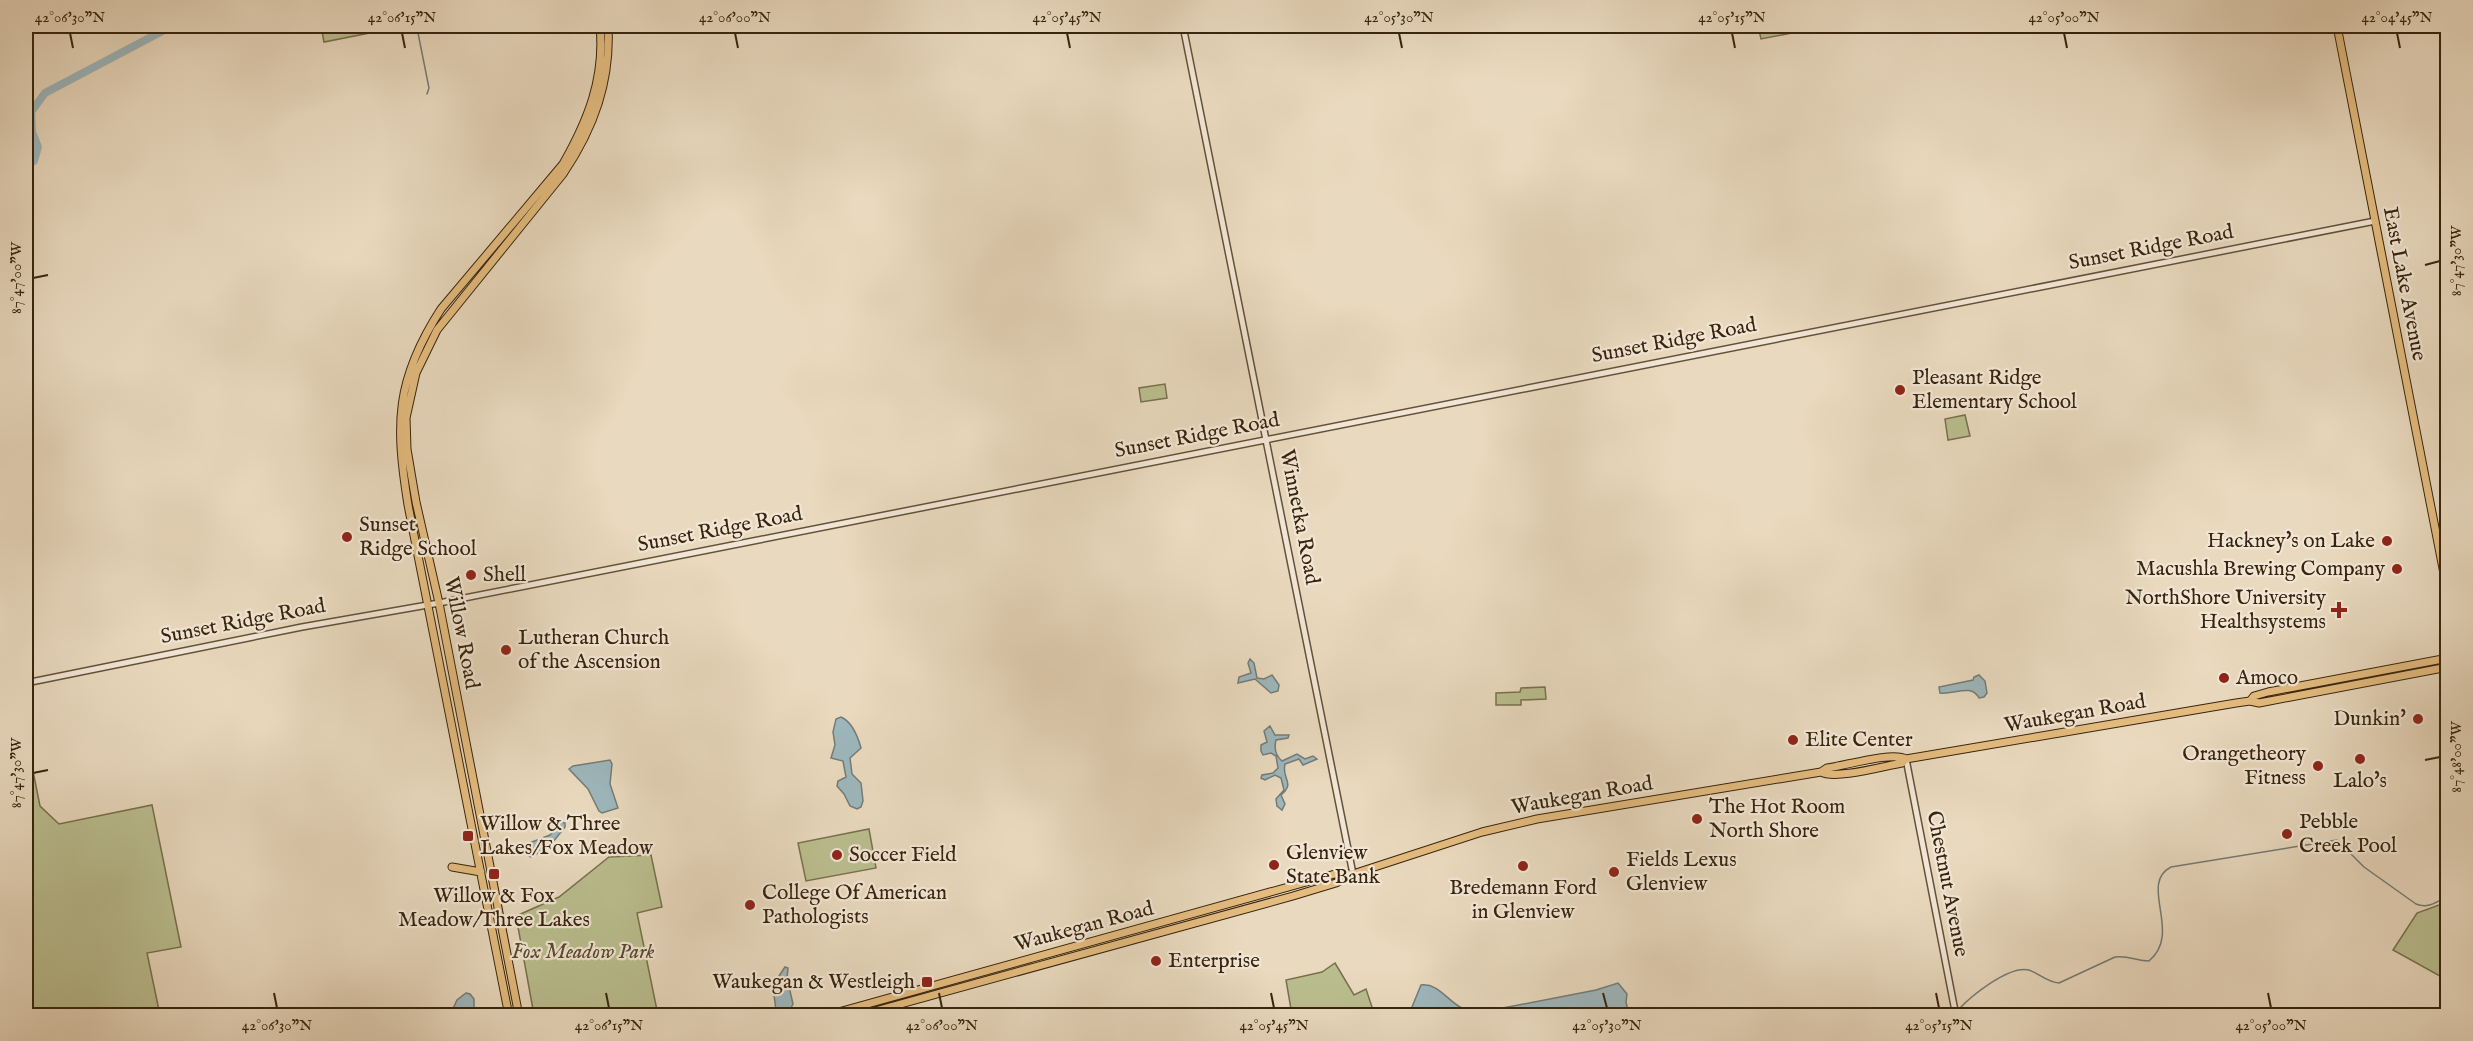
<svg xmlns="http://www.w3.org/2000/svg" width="2473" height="1041" font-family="'IM FELL English',serif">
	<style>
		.green { fill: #babe8f; stroke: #78714e; stroke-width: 1.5 }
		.water { fill: #9db7bd; stroke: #747c77; stroke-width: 1.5 }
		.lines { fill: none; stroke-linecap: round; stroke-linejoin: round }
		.stream { stroke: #747c77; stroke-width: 1.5 }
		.river { stroke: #9db7bd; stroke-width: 8 }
		.minor-casing { stroke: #645139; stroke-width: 8 }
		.major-casing { stroke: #37240d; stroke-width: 9 }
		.minor { stroke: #f1e6d5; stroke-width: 5 }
		.major { stroke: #e4bc7f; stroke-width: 7 }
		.ticks { fill: none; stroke: #37240d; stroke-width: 2 }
		.poi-dot { fill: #8f2418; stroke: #f1e6d5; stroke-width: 2 }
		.labels { text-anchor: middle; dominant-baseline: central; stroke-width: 4.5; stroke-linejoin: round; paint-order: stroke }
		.street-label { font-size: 21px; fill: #37240d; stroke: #f1e6d5 }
		.poi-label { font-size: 21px; fill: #37240d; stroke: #f1e6d5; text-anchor: start }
		.park-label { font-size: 21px; font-style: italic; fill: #584a2e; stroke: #f1e6d5 }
		.neatline { fill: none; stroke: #37240d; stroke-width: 2 }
		.ticks-label { font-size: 15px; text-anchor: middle; fill: #37240d }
	</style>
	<rect width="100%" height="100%" fill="#e9d9be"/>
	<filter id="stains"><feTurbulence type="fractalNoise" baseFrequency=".00333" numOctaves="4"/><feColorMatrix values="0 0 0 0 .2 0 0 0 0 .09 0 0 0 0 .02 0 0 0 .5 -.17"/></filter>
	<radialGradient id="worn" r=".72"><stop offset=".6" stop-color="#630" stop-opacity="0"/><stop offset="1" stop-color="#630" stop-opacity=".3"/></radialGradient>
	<path class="green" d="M321 26H405L324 42Z
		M1758 26H1828L1761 39Z
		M1165 384 1167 398 1141 402 1139 388Z
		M1965 415 1970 436 1948 440 1945 419Z
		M1545 687 1546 699 1521 700V705H1496V693L1520 692 1521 688Z
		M26 736 40 806 59 824 152 805 181 947 147 953 160 1015H26Z
		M869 829 876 868 806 881 798 843Z
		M651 855 662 907 637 913 658 1015H534L516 916 559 897 609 857Z
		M2447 902V980L2393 950 2417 913Z
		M1335 963 1354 995 1366 989 1373 1010 1381 1015H1292L1286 980 1322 972Z"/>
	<path class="water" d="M1250 659 1254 663 1257 678 1264 679 1272 675 1279 685 1278 691 1271 693 1255 679 1238 683 1239 677 1251 673 1248 663Z
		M1979 675 1985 681 1987 693 1984 697 1979 698C1971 683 1954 695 1940 693L1939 687 1973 680 1974 677Z
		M841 717C852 722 858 737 861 748L850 758 852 774 861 783 863 801 861 807 857 809 850 806 844 794 837 786 838 781 846 777 843 761 831 758 835 745 833 732 836 719Z
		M1270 726 1275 735H1289L1288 738 1276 740C1274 748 1275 755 1282 761L1297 754 1305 759 1313 756 1317 759 1303 765 1299 759 1285 764C1281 779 1296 782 1281 795L1285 804 1282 810 1277 806 1276 799 1284 790 1281 778 1275 775 1265 780 1261 778 1262 775 1273 773 1278 768 1276 756 1271 753 1263 755 1261 751V745L1267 742 1264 731Z
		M610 760 612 764 610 784 618 808 602 813 599 811 588 789 569 769 573 766Z
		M561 822 565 823V827L549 847 531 857 523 851 524 845 550 835Z
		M785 967 788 968 787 978 793 1004 790 1010 780 1015 776 1010 774 995 782 988 779 976Z
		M1618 983 1627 994 1626 1002 1629 1015 1415 1016 1412 1007 1421 985C1439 983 1447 1001 1462 1008 1468 1011 1476 1011 1482 1012L1596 990Z
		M466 993 470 994 474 999V1015H450L457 1000Z"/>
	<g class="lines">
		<path class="stream" d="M418 33 429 88 427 94
			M1958 1010C1971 996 2009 965 2029 970 2040 974 2047 982 2059 983L2115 957C2127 955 2137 961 2149 961 2183 933 2138 884 2171 867L2337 840 2364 867 2416 904C2428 909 2437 902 2448 896"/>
		<path class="river" d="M26 162 34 161 38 147 32 132 31 112 45 93 172 26"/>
		<defs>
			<path id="minor" d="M1183 26 1353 874
				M26 683 302 627 439 603 2375 221
				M1906 759 1956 1016"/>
			<path id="major" d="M2337 26 2446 584 2448 605
				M2250 701 2254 696 2268 692 2448 658
				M1821 772C1835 780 1884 766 1902 763L1906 759 2236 703 2250 701 2259 703 2448 667
				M452 867 481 872
				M509 1016 408 505C395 424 395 380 441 309L563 164C588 120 605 78 600 26
				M519 1016 439 603 416 502 407 449 406 418 416 373 437 330 563 174C594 128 611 81 608 26
				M824 1016 1335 874H1351
				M857 1016 1293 896 1336 883 1353 874 1482 832 1537 819 1821 772 1827 768C1844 766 1893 751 1906 759"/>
		</defs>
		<use href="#minor" class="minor-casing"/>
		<use href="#major" class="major-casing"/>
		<use href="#minor" class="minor"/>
		<use href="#major" class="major"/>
	</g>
	<path class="ticks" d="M70 33 73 48M402 33 405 48M735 33 738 48M1067 33 1070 48M1399 33 1402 48M1732 33 1735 48M2064 33 2067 48M2397 33 2400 48M2425 265 2440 261M33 278 48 275M2425 760 2440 757M33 773 48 770M274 993 277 1008M606 993 609 1008M939 993 942 1008M1271 993 1274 1008M1603 993 1607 1008M1936 993 1939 1008M2268 993 2271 1008"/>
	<g class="poi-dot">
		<circle cx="1900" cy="390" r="6"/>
		<circle cx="347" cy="537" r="6"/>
		<circle cx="2387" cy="541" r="6"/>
		<circle cx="2397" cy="569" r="6"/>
		<circle cx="471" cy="575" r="6"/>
		<path d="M2336 601h6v6h6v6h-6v6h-6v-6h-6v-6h6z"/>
		<circle cx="506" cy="650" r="6"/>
		<circle cx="2224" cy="678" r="6"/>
		<circle cx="2418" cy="719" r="6"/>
		<circle cx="1793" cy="740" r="6"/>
		<circle cx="2360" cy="759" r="6"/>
		<circle cx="2318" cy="766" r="6"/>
		<circle cx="1697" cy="819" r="6"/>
		<circle cx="2287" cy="834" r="6"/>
		<rect x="462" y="830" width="12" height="12" rx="3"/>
		<circle cx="837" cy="855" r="6"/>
		<circle cx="1274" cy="865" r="6"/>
		<circle cx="1523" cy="866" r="6"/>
		<circle cx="1614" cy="872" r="6"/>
		<rect x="488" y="868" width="12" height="12" rx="3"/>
		<circle cx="750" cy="905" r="6"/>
		<circle cx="1156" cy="961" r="6"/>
		<rect x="921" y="976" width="12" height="12" rx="3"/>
	</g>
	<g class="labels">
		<g class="street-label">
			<text transform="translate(2151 248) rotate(-11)">Sunset Ridge Road</text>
			<text transform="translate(2404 284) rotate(79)">East Lake Avenue</text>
			<text transform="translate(1674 341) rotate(-11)">Sunset Ridge Road</text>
			<text transform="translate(1197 436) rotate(-11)">Sunset Ridge Road</text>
			<text transform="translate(1299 517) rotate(79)">Winnetka Road</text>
			<text transform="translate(720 530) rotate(-11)">Sunset Ridge Road</text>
			<text transform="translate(243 622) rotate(-11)">Sunset Ridge Road</text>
			<text transform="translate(461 633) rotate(79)">Willow Road</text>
			<text transform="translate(2075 714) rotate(-10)">Waukegan Road</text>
			<text transform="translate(1582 796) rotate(-10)">Waukegan Road</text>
			<text transform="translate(1947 884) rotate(79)">Chestnut Avenue</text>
			<text transform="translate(1084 927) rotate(-15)">Waukegan Road</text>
		</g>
		<g class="poi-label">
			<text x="1912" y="378">Pleasant Ridge<tspan x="1912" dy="24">Elementary School</tspan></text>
			<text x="359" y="525">Sunset<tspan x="359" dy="24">Ridge School</tspan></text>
			<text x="2375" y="541" text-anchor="end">Hackney's on Lake</text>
			<text x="2385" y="569" text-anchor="end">Macushla Brewing Company</text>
			<text x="483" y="575">Shell</text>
			<text x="2326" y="598" text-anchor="end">NorthShore University<tspan x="2326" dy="24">Healthsystems</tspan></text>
			<text x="518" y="638">Lutheran Church<tspan x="518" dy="24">of the Ascension</tspan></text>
			<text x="2236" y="678">Amoco</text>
			<text x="2406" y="719" text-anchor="end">Dunkin'</text>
			<text x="1805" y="740">Elite Center</text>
			<text x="2306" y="754" text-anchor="end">Orangetheory<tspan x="2306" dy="24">Fitness</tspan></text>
			<text x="2360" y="781" text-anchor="middle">Lalo's</text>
			<text x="1709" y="807">The Hot Room<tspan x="1709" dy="24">North Shore</tspan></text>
			<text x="2299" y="822">Pebble<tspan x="2299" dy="24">Creek Pool</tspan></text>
			<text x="480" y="824">Willow &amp; Three<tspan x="480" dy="24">Lakes/Fox Meadow</tspan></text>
			<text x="1286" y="853">Glenview<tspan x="1286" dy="24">State Bank</tspan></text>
			<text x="849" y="855">Soccer Field</text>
			<text x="1626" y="860">Fields Lexus<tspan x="1626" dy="24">Glenview</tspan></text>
			<text x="1523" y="888" text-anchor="middle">Bredemann Ford<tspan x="1523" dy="24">in Glenview</tspan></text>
			<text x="762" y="893">College Of American<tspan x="762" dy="24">Pathologists</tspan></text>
			<text x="494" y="896" text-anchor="middle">Willow &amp; Fox<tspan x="494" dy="24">Meadow/Three Lakes</tspan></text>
			<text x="1168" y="961">Enterprise</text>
			<text x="915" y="982" text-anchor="end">Waukegan &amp; Westleigh</text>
		</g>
		<g class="park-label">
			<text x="583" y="952">Fox Meadow Park</text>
		</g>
	</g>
	<rect width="2473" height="1041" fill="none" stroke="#e9d9be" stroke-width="66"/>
	<rect x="33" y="33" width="2407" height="975" class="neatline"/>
	<g class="ticks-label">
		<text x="70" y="22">42°06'30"N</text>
		<text x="402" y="22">42°06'15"N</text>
		<text x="735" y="22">42°06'00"N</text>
		<text x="1067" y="22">42°05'45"N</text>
		<text x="1399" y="22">42°05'30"N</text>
		<text x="1732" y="22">42°05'15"N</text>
		<text x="2064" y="22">42°05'00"N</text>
		<text x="2397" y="22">42°04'45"N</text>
		<text transform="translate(2456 261) rotate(-90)" y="5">87°47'30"W</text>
		<text transform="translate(16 278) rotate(-90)" y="5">87°47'00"W</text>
		<text transform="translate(2456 757) rotate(-90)" y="5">87°48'00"W</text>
		<text transform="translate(16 773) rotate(-90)" y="5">87°47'30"W</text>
		<text x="277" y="1030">42°06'30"N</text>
		<text x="609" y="1030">42°06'15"N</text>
		<text x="942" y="1030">42°06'00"N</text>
		<text x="1274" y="1030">42°05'45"N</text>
		<text x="1607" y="1030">42°05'30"N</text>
		<text x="1939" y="1030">42°05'15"N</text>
		<text x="2271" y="1030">42°05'00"N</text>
	</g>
	<rect width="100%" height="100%" filter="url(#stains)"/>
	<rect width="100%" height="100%" fill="url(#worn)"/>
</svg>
